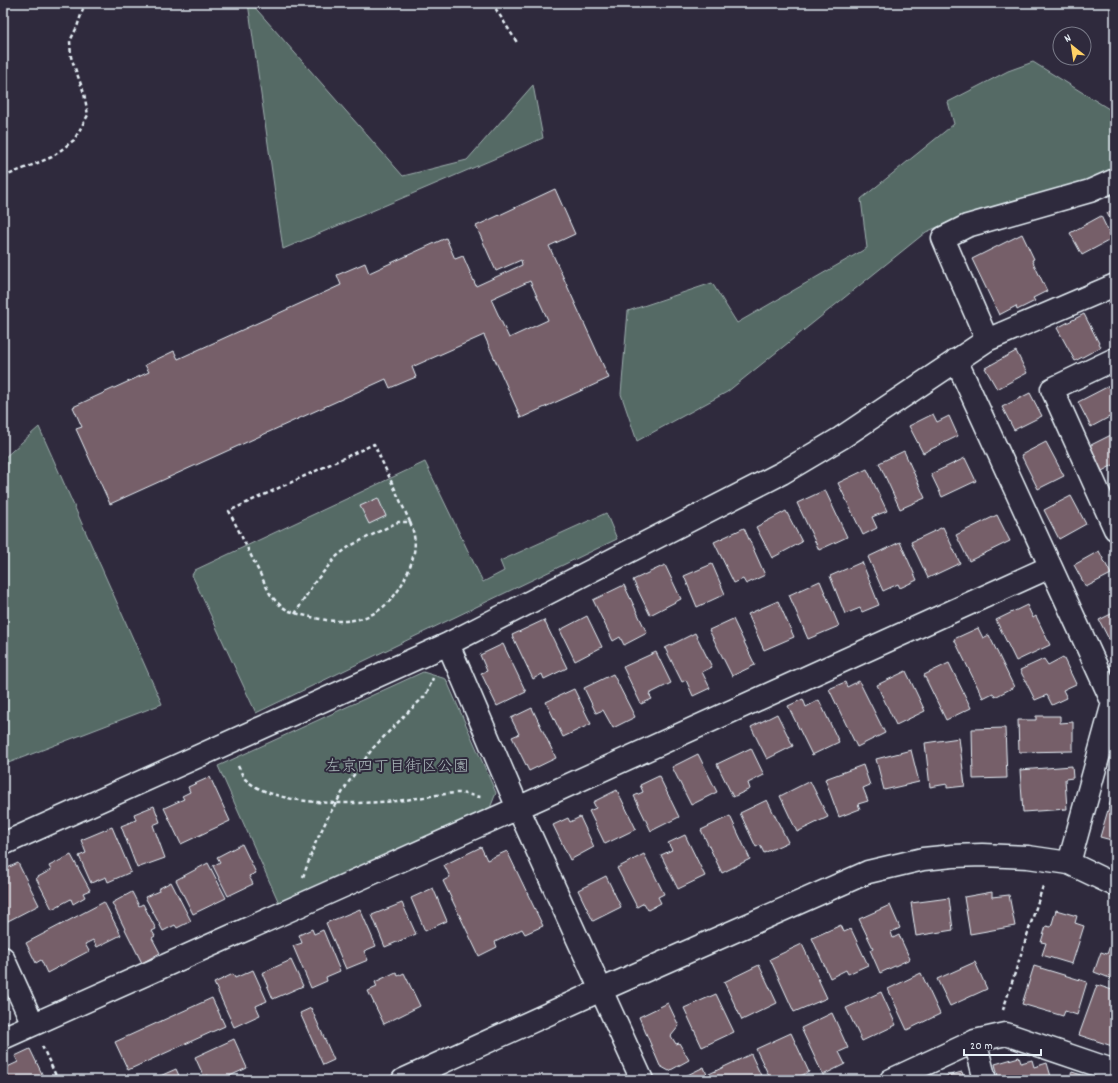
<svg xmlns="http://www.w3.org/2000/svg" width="1118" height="1083" font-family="Dekko,'Klee One',sans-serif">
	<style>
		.green { fill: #546a65; stroke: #9eaeae }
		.building { fill: #765e69; stroke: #e8f1f8; fill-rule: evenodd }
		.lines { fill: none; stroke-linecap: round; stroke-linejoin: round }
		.street-casing { stroke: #e8f1f8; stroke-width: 25 }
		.secondary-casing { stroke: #e8f1f8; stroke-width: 25 }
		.path { stroke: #e8f1f8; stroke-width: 2.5; stroke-dasharray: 4 3; stroke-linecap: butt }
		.street { stroke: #2f2a3d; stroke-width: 22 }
		.secondary { stroke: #2f2a3d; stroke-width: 22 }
		.labels { text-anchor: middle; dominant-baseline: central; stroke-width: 4; stroke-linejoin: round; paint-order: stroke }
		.park-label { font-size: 16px; fill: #adbbbd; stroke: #2f2a3d }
	</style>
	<rect width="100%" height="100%" fill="#2f2a3d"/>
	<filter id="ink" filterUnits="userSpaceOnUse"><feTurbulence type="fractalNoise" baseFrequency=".025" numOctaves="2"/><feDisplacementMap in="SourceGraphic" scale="8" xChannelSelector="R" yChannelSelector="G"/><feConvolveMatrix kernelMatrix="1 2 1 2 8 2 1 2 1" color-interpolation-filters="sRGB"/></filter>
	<g filter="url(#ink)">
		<path class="green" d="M248 3H251L403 176 467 160 533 85 543 138 283 249Z
			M1033 62 1109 109 1115 107V169L1088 182 963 216 926 232 727 392 637 441 621 394 628 311 712 283 737 323 867 248 861 199 954 124 948 102 1008 71Z
			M39 427 162 704 3 765V459Z
			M425 462 483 582 504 571 500 561 606 513 617 539 256 713 192 575 195 570Z
			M423 672 446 679 496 793 490 808 279 903 218 766Z"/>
		<path class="building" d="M555 189 575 234 549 246 609 378 521 418 484 335 412 367 416 377 390 388 386 379 110 504 76 429 82 427 73 407 149 372 145 365 174 351 178 359 341 285 337 275 365 263 369 273 446 238 455 259 463 256 476 286 522 265 521 260 496 271 476 226ZM530 281 548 320 509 338 491 299Z
			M1115 209V229L1107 213Z
			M1101 216 1112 239 1082 255 1070 233Z
			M1022 234 1034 259 1032 260 1047 291 1033 298 1035 301 1017 310 1016 306 999 315 972 259Z
			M1115 301V317L1108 304Z
			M1084 314 1101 347 1075 361 1057 328Z
			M1016 351 1027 373 997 389 985 368Z
			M1109 386 1115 398V414L1091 427 1078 402Z
			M1030 393 1042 416 1014 430 1002 407Z
			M933 414 937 422 949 416 958 436 923 453 909 426Z
			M1115 433V464L1102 471 1089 446Z
			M1046 442 1064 476 1038 489 1021 455Z
			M904 451 925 498 900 509 879 463Z
			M965 458 976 481 942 497 931 474Z
			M867 469 887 511 872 517 877 528 863 535 838 483Z
			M825 490 847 537 819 550 797 503Z
			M1071 496 1086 524 1059 539 1044 510Z
			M378 498 386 516 369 524 360 506Z
			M786 511 802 542 772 558 756 527Z
			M997 515 1010 541 969 561 956 535Z
			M943 527 960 563 928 578 911 542Z
			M744 528 765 575 746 584 743 579 734 583 714 542Z
			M900 542 917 580 900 588 898 584 883 591 868 557Z
			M1099 551 1111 574 1086 587 1074 565Z
			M862 562 879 605 862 612 860 608 845 614 830 576Z
			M712 564 725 594 697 607 684 576Z
			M665 565 681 599 650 615 633 580Z
			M820 581 839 626 808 639 789 595Z
			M624 585 647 633 624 645 620 637 613 641 593 600Z
			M778 601 794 637 764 650 748 614Z
			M1027 605 1033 618 1036 616 1050 645 1016 661 996 620Z
			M1115 612V646L1113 647 1099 620Z
			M587 616 602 647 575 661 560 630Z
			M733 619 755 665 732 676 709 630Z
			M544 620 567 668 544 679 542 674 533 679 512 635Z
			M978 628 983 638 989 635 1014 687 995 697 993 693 983 698 954 639Z
			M695 633 712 667 702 672 710 688 693 696 686 680 682 682 665 648Z
			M503 644 526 692 497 706 481 673 487 671 480 655Z
			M656 652 671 683 649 694 652 699 641 704 623 667Z
			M1063 657 1076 684 1063 690 1067 698 1052 705 1047 695 1035 700 1020 670 1044 659 1048 665Z
			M949 663 971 708 946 720 924 675Z
			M906 671 925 711 896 725 877 685Z
			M613 674 635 717 613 728 603 710 596 713 584 688Z
			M859 681 885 733 857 747 829 689 845 682 847 687Z
			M574 689 591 724 563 737 546 702Z
			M803 699 806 707 819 700 839 742 812 755 788 706Z
			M532 708 556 758 529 771 512 737 519 734 511 718Z
			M777 714 793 746 767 759 751 727Z
			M1036 716H1060V723L1073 722V751L1019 752 1018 720H1036Z
			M1005 728 1007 778 973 779 972 729Z
			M959 738 965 786 947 788V784L930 787 925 743Z
			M751 748 764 775 748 783 750 789 733 797 717 764Z
			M911 750 919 782 884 790 876 759Z
			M698 754 717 792 691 805 672 767Z
			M863 765 870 785 863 788 868 801 858 804 860 809 839 817 825 779Z
			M1072 766 1073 778 1065 779 1067 809 1023 812 1020 770Z
			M659 776 679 817 651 831 634 796 643 792 640 785Z
			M210 777 230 821 181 844 164 808 184 799 182 796 190 792 188 787Z
			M810 781 828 817 797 832 780 796Z
			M617 790 636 829 605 844 589 811 596 808 593 802Z
			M767 800 788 842 764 853 760 845 756 847 740 813Z
			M1111 800 1115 801V841L1100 837Z
			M154 806 160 822 153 825 165 858 137 868 121 826 136 820 134 814Z
			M730 816 750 859 722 873 701 830Z
			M580 817 594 847 570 860 553 825 568 818 570 822Z
			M112 827 131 872 108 882 106 877 91 883 79 856 86 853 81 840Z
			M685 835 705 876 678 889 661 855 672 850 668 843Z
			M242 844 256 873 249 876 253 884 228 896 213 866 220 862 217 857Z
			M481 847 487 860 507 851 543 926 525 934 522 929 495 942 497 947 479 956 443 881 450 877 444 865Z
			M644 854 664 894 658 897 661 903 648 910 644 903 637 907 617 868Z
			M71 855 90 890 83 893 85 897 73 904 71 899 52 909 36 878 51 870 49 866Z
			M18 863 39 905 6 922 3 916V870Z
			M208 863 226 898 193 914 176 880Z
			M606 876 621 907 593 921 578 890Z
			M171 882 191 921 177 928 175 925 163 931 145 897 159 891 158 889Z
			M433 888 447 921 425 931 411 898Z
			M132 892 139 906 143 904 156 929 152 931 155 936 152 938 160 953 142 963 112 903Z
			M992 892V897L1009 895 1015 926 970 934 964 897Z
			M949 898 953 930 916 936 911 903Z
			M104 902 121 935 97 947 93 940 85 944 89 951 47 973 41 960 36 963 26 943Z
			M402 903 416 934 385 947 372 915Z
			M890 905 900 928 891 932 893 938 899 935 910 959 880 973 870 950 873 948 859 919Z
			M360 909 376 946 364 951 368 960 346 969 326 923Z
			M1056 910 1077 916 1075 923 1084 926 1072 964 1042 955 1046 943 1041 942 1046 926 1051 927Z
			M841 925 844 932 851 929 868 965 848 974 846 970 830 978 812 938Z
			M312 929 314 934 323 930 340 971 326 977 327 981 311 988 293 946 302 943 299 935Z
			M1114 935 1115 936V980L1094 972 1101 952 1107 954Z
			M802 944 827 998 794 1012 770 959Z
			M291 960 303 986 273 999 262 973Z
			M975 962 987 989 950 1006 937 979Z
			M759 965 777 1003 742 1020 724 982Z
			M1034 966 1087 982 1077 1015 1065 1011 1063 1016 1022 1004Z
			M253 970 267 1001 256 1006 260 1015 234 1027 214 983 233 974 235 978Z
			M396 972 398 976 404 973 420 1006 384 1024 368 991 377 987 375 982Z
			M921 973 940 1014 907 1030 888 989Z
			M1097 985 1115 991V1047L1079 1035Z
			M881 992 896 1025 862 1041 846 1008Z
			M716 994 734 1032 702 1047 684 1008Z
			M212 998 225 1026 128 1070 115 1042Z
			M668 1003 679 1026 671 1036 676 1044 679 1043 689 1060 669 1071 660 1066 639 1017Z
			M311 1008 334 1060 323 1065 300 1013Z
			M832 1013 848 1048 839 1052 845 1064 823 1075 801 1028Z
			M791 1033 809 1072 791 1080H771L756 1049Z
			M234 1039 247 1068 221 1080H210L208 1075 204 1077 195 1057Z
			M30 1049 45 1080H4L3 1069 18 1062 15 1056Z
			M751 1054 763 1080H677L704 1067 707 1075Z
			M1019 1057 1021 1063 1032 1060 1034 1067 1047 1063 1052 1080H999L995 1064Z
			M176 1069 181 1080H151Z
			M962 1072 965 1080H932Z
			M1072 1072 1098 1080H1068Z"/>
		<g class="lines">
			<defs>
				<path id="street" d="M987 340 943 238 967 226 1090 191 1115 180
					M1115 359 1052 389 1115 529
					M956 360 1113 703 1069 863
					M448 644 518 808 642 1080
					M3 844 448 644 782 473 841 438 987 340 1115 285
					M3 958 33 1024
					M3 1038 518 808 1050 567
					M975 1041 985 1080
					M891 1080 975 1041 1006 1034 1115 1071"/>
				<path id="secondary" d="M403 1080 601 990 868 872 923 859 953 856 982 855 1028 857 1069 863 1115 885"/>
			</defs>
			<use href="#street" class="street-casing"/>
			<use href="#secondary" class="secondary-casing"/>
			<path class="path" d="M492 3 518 44
				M3 177 52 157 74 140 88 115 84 93 71 57 70 41 77 27 85 3
				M295 614 314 583 337 556 350 546 398 522H410C417 540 416 551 409 569 391 615 358 629 311 617 290 612 283 611 270 594L229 511 374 444 410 522
				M238 766C240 770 242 775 245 779 276 808 356 804 396 801 416 799 437 794 457 793 465 793 473 796 481 797
				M303 877 315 844 329 815 348 783 373 748 407 713 426 695 433 678
				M1003 1010 1043 886
				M42 1046 58 1080"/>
			<use href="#street" class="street"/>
			<use href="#secondary" class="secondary"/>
		</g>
	</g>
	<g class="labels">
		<g class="park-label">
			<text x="397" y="767">左京四丁目街区公園</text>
		</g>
	</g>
	<rect width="1118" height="1083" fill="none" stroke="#2f2a3d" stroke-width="16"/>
	<rect x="8" y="8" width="1102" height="1067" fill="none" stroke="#e8f1f8" stroke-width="1.5" filter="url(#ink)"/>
	<g transform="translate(1072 46) rotate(330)"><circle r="19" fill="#2f2a3d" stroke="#797a88"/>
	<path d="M0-3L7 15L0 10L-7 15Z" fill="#ffd166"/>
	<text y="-6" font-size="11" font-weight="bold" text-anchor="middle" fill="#e8f1f8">N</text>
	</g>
	<path d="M964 1049v6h77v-6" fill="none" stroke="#e8f1f8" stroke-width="2"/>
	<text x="970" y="1049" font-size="12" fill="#e8f1f8" stroke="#2f2a3d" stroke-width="3" paint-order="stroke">20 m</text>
</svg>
